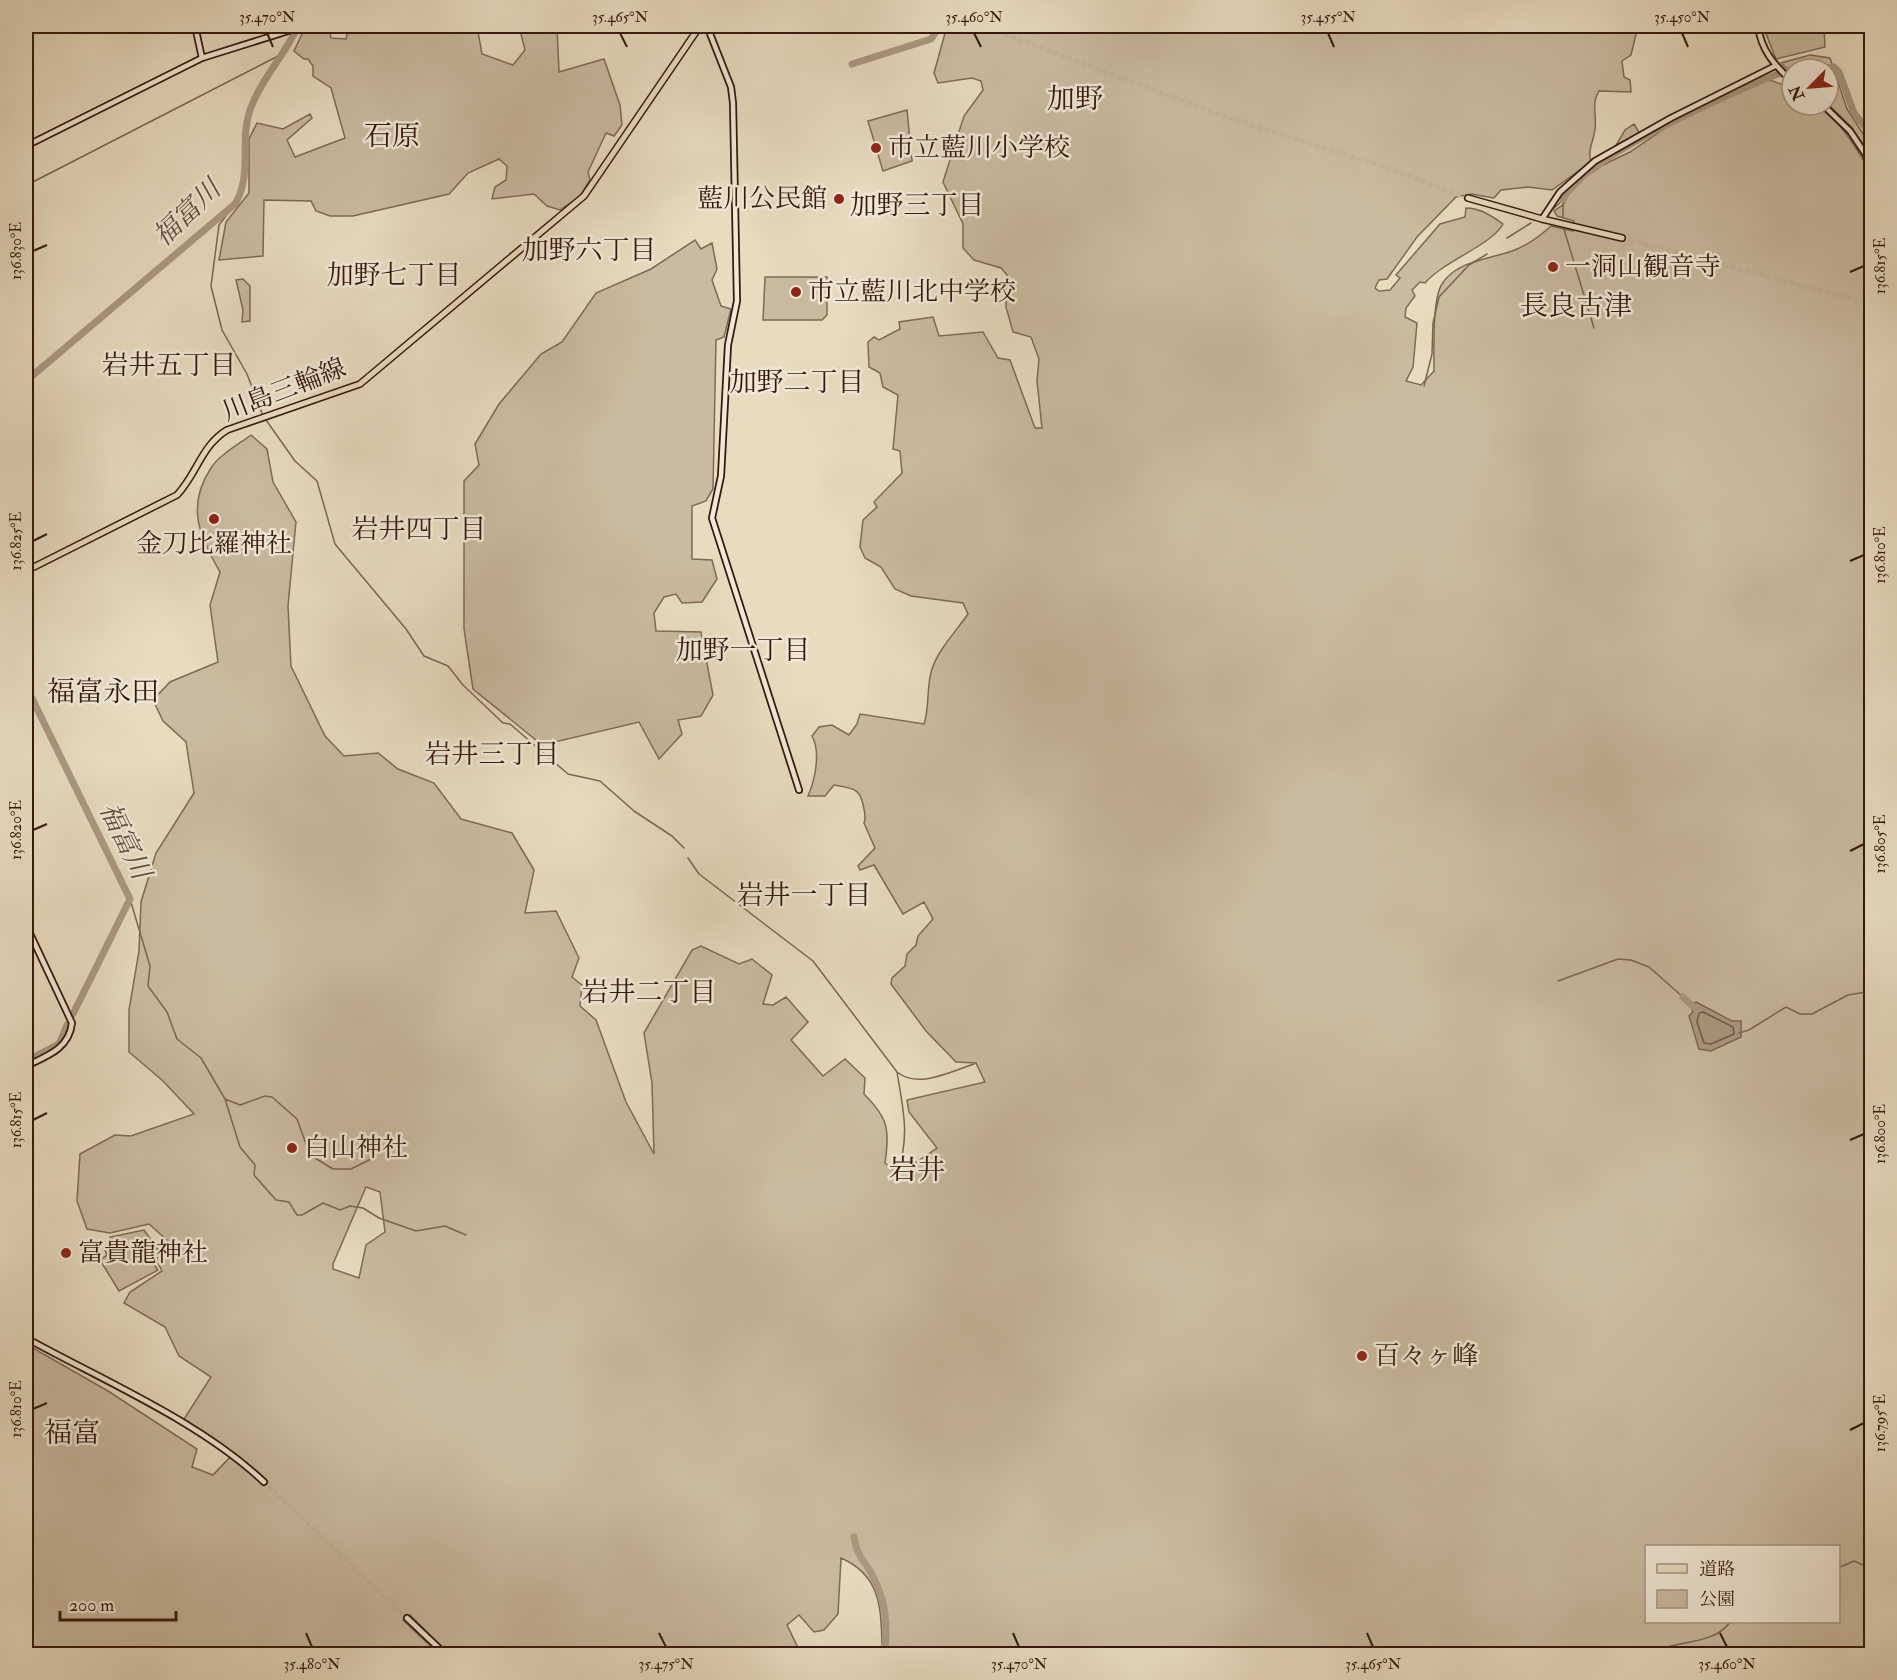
<svg xmlns="http://www.w3.org/2000/svg" width="1897" height="1680" font-family="'IM FELL Double Pica','Noto Serif JP',serif">
	<style>
		.green { fill: #c9bba1; stroke: #7e6a56; stroke-width: 1.5; fill-rule: evenodd }
		.water { fill: #aa9983; stroke: #7b6553; stroke-width: 1.5 }
		.lines { fill: none; stroke-linecap: round; stroke-linejoin: round }
		.shore { stroke: #6f5848; stroke-width: 1.5 }
		.stream { stroke: #7b6553; stroke-width: 1.5 }
		.river { stroke: #aa9983; stroke-width: 7 }
		.secondary-tunnel { stroke: #c3b59c; stroke-width: 4.5; stroke-dasharray: 4.5 2; stroke-linecap: butt }
		.primary-tunnel { stroke: #c3b59c; stroke-width: 5; stroke-dasharray: 5 2.5; stroke-linecap: butt }
		.secondary-casing { stroke: #34180c; stroke-width: 8 }
		.primary-casing { stroke: #34180c; stroke-width: 8 }
		.secondary { stroke: #efe8d6; stroke-width: 4.5 }
		.primary { stroke: #e7dcc0; stroke-width: 5 }
		.ticks { fill: none; stroke: #34180c; stroke-width: 2 }
		.poi-dot { fill: #8f2418; stroke: #efe8d6; stroke-width: 2 }
		.labels { text-anchor: middle; dominant-baseline: central; stroke-width: 5; stroke-linejoin: round; paint-order: stroke }
		.poi-label { font-size: 26px; fill: #34180c; stroke: #efe8d6; text-anchor: start }
		.street-label { font-size: 26px; fill: #34180c; stroke: #efe8d6 }
		.neighbourhood-label { font-size: 27px; fill: #34180c; stroke: #efe8d6 }
		.water-label { font-size: 27px; font-style: italic; fill: #634c3c; stroke: #efe8d6 }
		.quarter-label { font-size: 28px; fill: #34180c; stroke: #efe8d6 }
		.neatline { fill: none; stroke: #34180c; stroke-width: 2 }
		.ticks-label { font-size: 15px; text-anchor: middle; fill: #34180c }
	</style>
	<rect width="100%" height="100%" fill="#e7dcc0"/>
	<filter id="stains"><feTurbulence type="fractalNoise" baseFrequency=".00333" numOctaves="4"/><feColorMatrix values="0 0 0 0 .2 0 0 0 0 .09 0 0 0 0 .02 0 0 0 .5 -.17"/></filter>
	<radialGradient id="worn" r=".72"><stop offset=".6" stop-color="#630" stop-opacity="0"/><stop offset="1" stop-color="#630" stop-opacity=".3"/></radialGradient>
	<path class="green" d="M321 26H329L331 38 346 39 349 26H477L482 54 513 65 525 50 519 26H557L559 72 604 59 620 105 622 125 614 136 606 133 588 172 590 180 580 196 560 210 547 206 534 194 492 199 495 187 506 180 507 166 499 159 468 173 449 194 353 216H330L316 211 311 201 264 200 263 256 219 260 226 222 249 193V139L257 123 283 129 310 114 312 118 287 140 295 157 345 138 331 88 313 76V66L308 59H304L294 51 303 32Z
		M947 26H1638L1631 55 1622 61 1624 77 1630 80 1631 92 1599 91C1591 103 1597 116 1595 129 1594 141 1587 150 1591 162L1552 190 1528 187 1501 190 1494 198 1471 194 1456 197 1417 237 1387 279 1379 280 1375 288 1379 291 1390 290 1400 278 1396 275 1440 224 1465 217 1466 208C1480 208 1492 216 1503 224 1492 245 1445 260 1425 283L1420 282 1412 290 1415 296 1406 308 1405 317 1417 323 1413 367 1406 381 1421 385 1434 371C1434 352 1432 299 1442 284 1456 261 1490 259 1512 251 1527 246 1540 236 1551 226L1573 231 1574 221 1557 216 1554 211 1564 204 1566 197 1584 178 1603 165 1630 152 1683 116 1767 79 1792 88V105C1799 105 1809 103 1815 105 1835 111 1865 160 1872 178L1871 1654H890V1648L882 1645C881 1606 880 1575 841 1558L838 1614 824 1630 814 1632 799 1615 787 1625 801 1654H449L410 1615 403 1620 439 1654H26V1344L108 1391 197 1449 192 1467 213 1475 233 1454 184 1419 211 1377 179 1356 165 1327 124 1303 130 1292 162 1271 156 1259 170 1243 149 1224 110 1233 87 1229 77 1201 80 1154 115 1135 131 1136 194 1114 163 1081 129 1052V1010L139 951 141 902 156 853 194 793 186 742 163 721 153 700 170 682 218 662 210 605 220 572C199 536 186 506 211 468 219 455 239 444 251 435L267 449 273 482 296 522 288 606 291 666 325 736 344 756 378 753 398 769 434 783 461 819 512 833 534 870 525 913 556 911 579 958 572 977 582 985 580 1006 596 1020 626 1102 654 1154 652 1083 644 1033 692 950 701 946 739 964 752 959 772 975 763 1004 773 1005 786 997 808 1022 791 1040 823 1076 845 1059 865 1078 864 1094C888 1118 890 1129 885 1163L899 1174 937 1148 909 1112 907 1100 985 1082 976 1063 956 1062 926 1031 891 984 892 978 905 966 907 954 916 945 918 936 933 919 924 902 903 914 874 865 860 870 858 866 875 848 864 823C866 818 865 815 864 809 860 787 854 789 834 785L825 796H808C815 780 821 752 812 736L819 727 832 725 849 735 857 724 860 714 924 724C930 706 926 687 932 669 938 650 957 630 968 614L963 603 911 596 895 589 881 567 865 558 860 547 863 520 877 507 874 502 902 473 900 451 893 449 898 395 883 387 880 373 869 367 868 342 874 337 879 340 900 329 899 322 933 317 939 336 983 332 998 358 1010 360 1035 428H1042L1037 381 1039 359 1031 337 1013 332 1006 307 1007 275 1001 268 974 260 963 248V224L943 182 964 116 983 90 981 81 972 78 938 83 934 73ZM366 1187 380 1192 385 1232 366 1245 359 1278 333 1269V1264ZM1646 1546H1838V1622H1646Z
		M1763 26H1824L1825 47 1776 59Z
		M1810 55 1830 58 1847 109 1871 146V157L1852 128 1828 104V69H1792V74L1781 63Z
		M907 110 912 161 883 171 868 121Z
		M1634 124 1640 134 1615 147 1625 130Z
		M695 240 701 249 712 243 717 269 712 280 721 306 731 309 724 337 716 340 713 489 706 501 692 506V559L712 560 717 579 702 602 682 603 676 594 664 597 654 613 656 631 701 632 713 695 701 716 678 720 682 734 659 759 639 722 542 745 473 689 464 629V481L479 465 475 444 499 404 541 354 562 342 596 293 651 269Z
		M765 277H827V315L822 320H763Z
		M243 279 250 286V321L242 322 243 310 236 280Z
		M144 1230 159 1251 149 1258 158 1270 119 1291 100 1260 107 1255 104 1248 110 1246V1237Z"/>
	<path class="water" d="M1696 1002 1732 1021H1741V1037L1711 1051 1699 1049 1689 1016 1693 1012 1690 1005Z"/>
	<g class="lines">
		<path class="shore" d="M1703 1012 1733 1027 1734 1034 1711 1044 1704 1043 1697 1022 1699 1013Z"/>
		<path class="stream" d="M26 181 27 185 280 55
			M1563 200V217
			M235 204 219 225 211 286 222 330 247 374 263 416
			M1553 209 1563 200
			M1563 226 1594 328
			M1507 238 1531 223
			M1424 386 1432 354 1433 323 1439 297 1469 265 1487 254
			M266 420 295 461 317 481 335 544 406 629 424 656 448 666 463 685 503 723 510 724 568 774 600 781 634 811 672 836 684 848
			M688 858 699 874 813 961 897 1072C918 1089 950 1072 974 1064
			M130 899 150 966 148 986 167 1012 177 1039 201 1058 225 1099 240 1105 265 1096 272 1097 297 1119 310 1155 333 1169H351L371 1159
			M1558 981 1618 959 1631 960 1649 967 1683 997
			M1739 1033 1749 1030 1786 1007 1800 1014H1812L1848 995 1872 991
			M897 1072C903 1109 910 1135 898 1171
			M225 1099 240 1147 255 1165 254 1175 276 1200 289 1202 297 1215H302L323 1203 340 1210 350 1206 363 1208 379 1218 416 1231 445 1226 466 1235
			M1838 1568 1854 1561 1872 1569
			M1664 1648C1685 1641 1717 1642 1730 1622"/>
		<path class="river" d="M852 64 931 39 940 26
			M1792 69H1811
			M1823 69 1834 67 1839 72 1854 113 1872 135
			M1563 200C1574 161 1752 82 1792 69
			M26 381 235 204C253 174 239 142 250 110 261 79 285 55 298 26
			M26 686 130 899 73 1014
			M1683 997 1697 1010
			M26 1061 59 1044 67 1025
			M854 1537C856 1553 862 1558 870 1571 885 1597 889 1625 884 1654"/>
		<path class="secondary-tunnel" d="M264 1482 407 1618"/>
		<path class="primary-tunnel" d="M983 26 1224 116 1387 168 1468 198
			M1622 238 1872 304"/>
		<defs>
			<path id="secondary" d="M195 26 202 58
				M707 26 731 87 733 103 737 301 728 345 721 476 712 518 799 790
				M1758 26C1761 50 1774 65 1792 81
				M1823 105 1850 131 1872 164
				M26 146 202 58 304 26
				M1542 219 1560 192 1595 161 1671 118 1775 66
				M26 925 72 1023C69 1049 47 1056 26 1066
				M26 1338C102 1380 201 1422 264 1482
				M407 1618 445 1654"/>
			<path id="primary" d="M1468 198 1542 219 1622 238
				M26 571 177 495C197 474 201 446 227 430L360 384 584 196 700 26"/>
		</defs>
		<use href="#secondary" class="secondary-casing"/>
		<use href="#primary" class="primary-casing"/>
		<use href="#secondary" class="secondary"/>
		<use href="#primary" class="primary"/>
	</g>
	<path class="ticks" d="M267 33 273 47M620 33 627 47M974 33 981 47M1328 33 1334 47M1682 33 1688 47M33 251 47 245M1850 272 1864 266M33 541 47 534M1850 561 1864 555M33 830 47 824M1850 851 1864 844M33 1120 47 1113M1850 1140 1864 1134M33 1409 47 1403M1850 1430 1864 1423M306 1633 312 1647M659 1633 666 1647M1013 1633 1019 1647M1367 1633 1373 1647M1720 1633 1727 1647"/>
	<g class="poi-dot">
		<circle cx="876" cy="148" r="6"/>
		<circle cx="839" cy="199" r="6"/>
		<circle cx="1553" cy="267" r="6"/>
		<circle cx="796" cy="292" r="6"/>
		<circle cx="214" cy="519" r="6"/>
		<circle cx="292" cy="1148" r="6"/>
		<circle cx="66" cy="1253" r="6"/>
		<circle cx="1362" cy="1356" r="6"/>
	</g>
	<g class="labels">
		<g class="poi-label">
			<text x="888" y="148">市立藍川小学校</text>
			<text x="827" y="199" text-anchor="end">藍川公民館</text>
			<text x="1565" y="267">一洞山観音寺</text>
			<text x="808" y="292">市立藍川北中学校</text>
			<text x="214" y="544" text-anchor="middle">金刀比羅神社</text>
			<text x="304" y="1148">白山神社</text>
			<text x="78" y="1253">富貴龍神社</text>
			<text x="1374" y="1356">百々ヶ峰</text>
		</g>
		<g class="street-label">
			<text transform="translate(284 390) rotate(-21)">川島三輪線</text>
		</g>
		<g class="neighbourhood-label">
			<text x="917" y="205">加野三丁目</text>
			<text x="589" y="250">加野六丁目</text>
			<text x="394" y="275">加野七丁目</text>
			<text x="169" y="365">岩井五丁目</text>
			<text x="797" y="382">加野二丁目</text>
			<text x="419" y="529">岩井四丁目</text>
			<text x="743" y="650">加野一丁目</text>
			<text x="492" y="754">岩井三丁目</text>
			<text x="804" y="895">岩井一丁目</text>
			<text x="649" y="992">岩井二丁目</text>
		</g>
		<g class="water-label">
			<text transform="translate(187 213) rotate(-44)">福富川</text>
			<text transform="translate(125 841) rotate(64)">福富川</text>
		</g>
		<g class="quarter-label">
			<text x="1075" y="99">加野</text>
			<text x="392" y="136">石原</text>
			<text x="1576" y="306">長良古津</text>
			<text x="103" y="692">福富永田</text>
			<text x="917" y="1170">岩井</text>
			<text x="72" y="1433">福富</text>
		</g>
	</g>
	<rect width="1897" height="1680" fill="none" stroke="#e7dcc0" stroke-width="66"/>
	<rect x="1645" y="1545" width="195" height="78" fill="#efe8d6" stroke="#a49585" stroke-width="1.5"/>
	<rect x="1657" y="1564" width="30" height="9" fill="#e7dcc0" stroke="#a49585" stroke-width="1.5"/>
	<text x="1699" y="1575" font-size="18" fill="#34180c">道路</text>
	<rect x="1657" y="1590" width="30" height="18" fill="#c9bba1" stroke="#a49585" stroke-width="1.5"/>
	<text x="1699" y="1605" font-size="18" fill="#34180c">公園</text>
	<g transform="translate(1810 87) rotate(245)"><circle r="28" fill="#efe8d6" stroke="#a49585" stroke-width="1.5"/>
	<path d="M0-4.5L10 22L0 15L-10 22Z" fill="#8f2418"/>
	<text y="-9" font-size="16" font-weight="bold" text-anchor="middle" fill="#34180c">N</text>
	</g>
	<path d="M60 1611v9h116v-9" fill="none" stroke="#34180c" stroke-width="3"/>
	<text x="69" y="1611" font-size="18" fill="#34180c" stroke="#efe8d6" stroke-width="4.5" paint-order="stroke">200 m</text>
	<rect x="33" y="33" width="1831" height="1614" class="neatline"/>
	<g class="ticks-label">
		<text x="267" y="22">35.470°N</text>
		<text x="620" y="22">35.465°N</text>
		<text x="974" y="22">35.460°N</text>
		<text x="1328" y="22">35.455°N</text>
		<text x="1682" y="22">35.450°N</text>
		<text transform="translate(16 251) rotate(-90)" y="5">136.830°E</text>
		<text transform="translate(1880 266) rotate(-90)" y="5">136.815°E</text>
		<text transform="translate(16 541) rotate(-90)" y="5">136.825°E</text>
		<text transform="translate(1880 555) rotate(-90)" y="5">136.810°E</text>
		<text transform="translate(16 830) rotate(-90)" y="5">136.820°E</text>
		<text transform="translate(1880 844) rotate(-90)" y="5">136.805°E</text>
		<text transform="translate(16 1120) rotate(-90)" y="5">136.815°E</text>
		<text transform="translate(1880 1134) rotate(-90)" y="5">136.800°E</text>
		<text transform="translate(16 1409) rotate(-90)" y="5">136.810°E</text>
		<text transform="translate(1880 1423) rotate(-90)" y="5">136.795°E</text>
		<text x="312" y="1669">35.480°N</text>
		<text x="666" y="1669">35.475°N</text>
		<text x="1019" y="1669">35.470°N</text>
		<text x="1373" y="1669">35.465°N</text>
		<text x="1727" y="1669">35.460°N</text>
	</g>
	<rect width="100%" height="100%" filter="url(#stains)"/>
	<rect width="100%" height="100%" fill="url(#worn)"/>
</svg>
